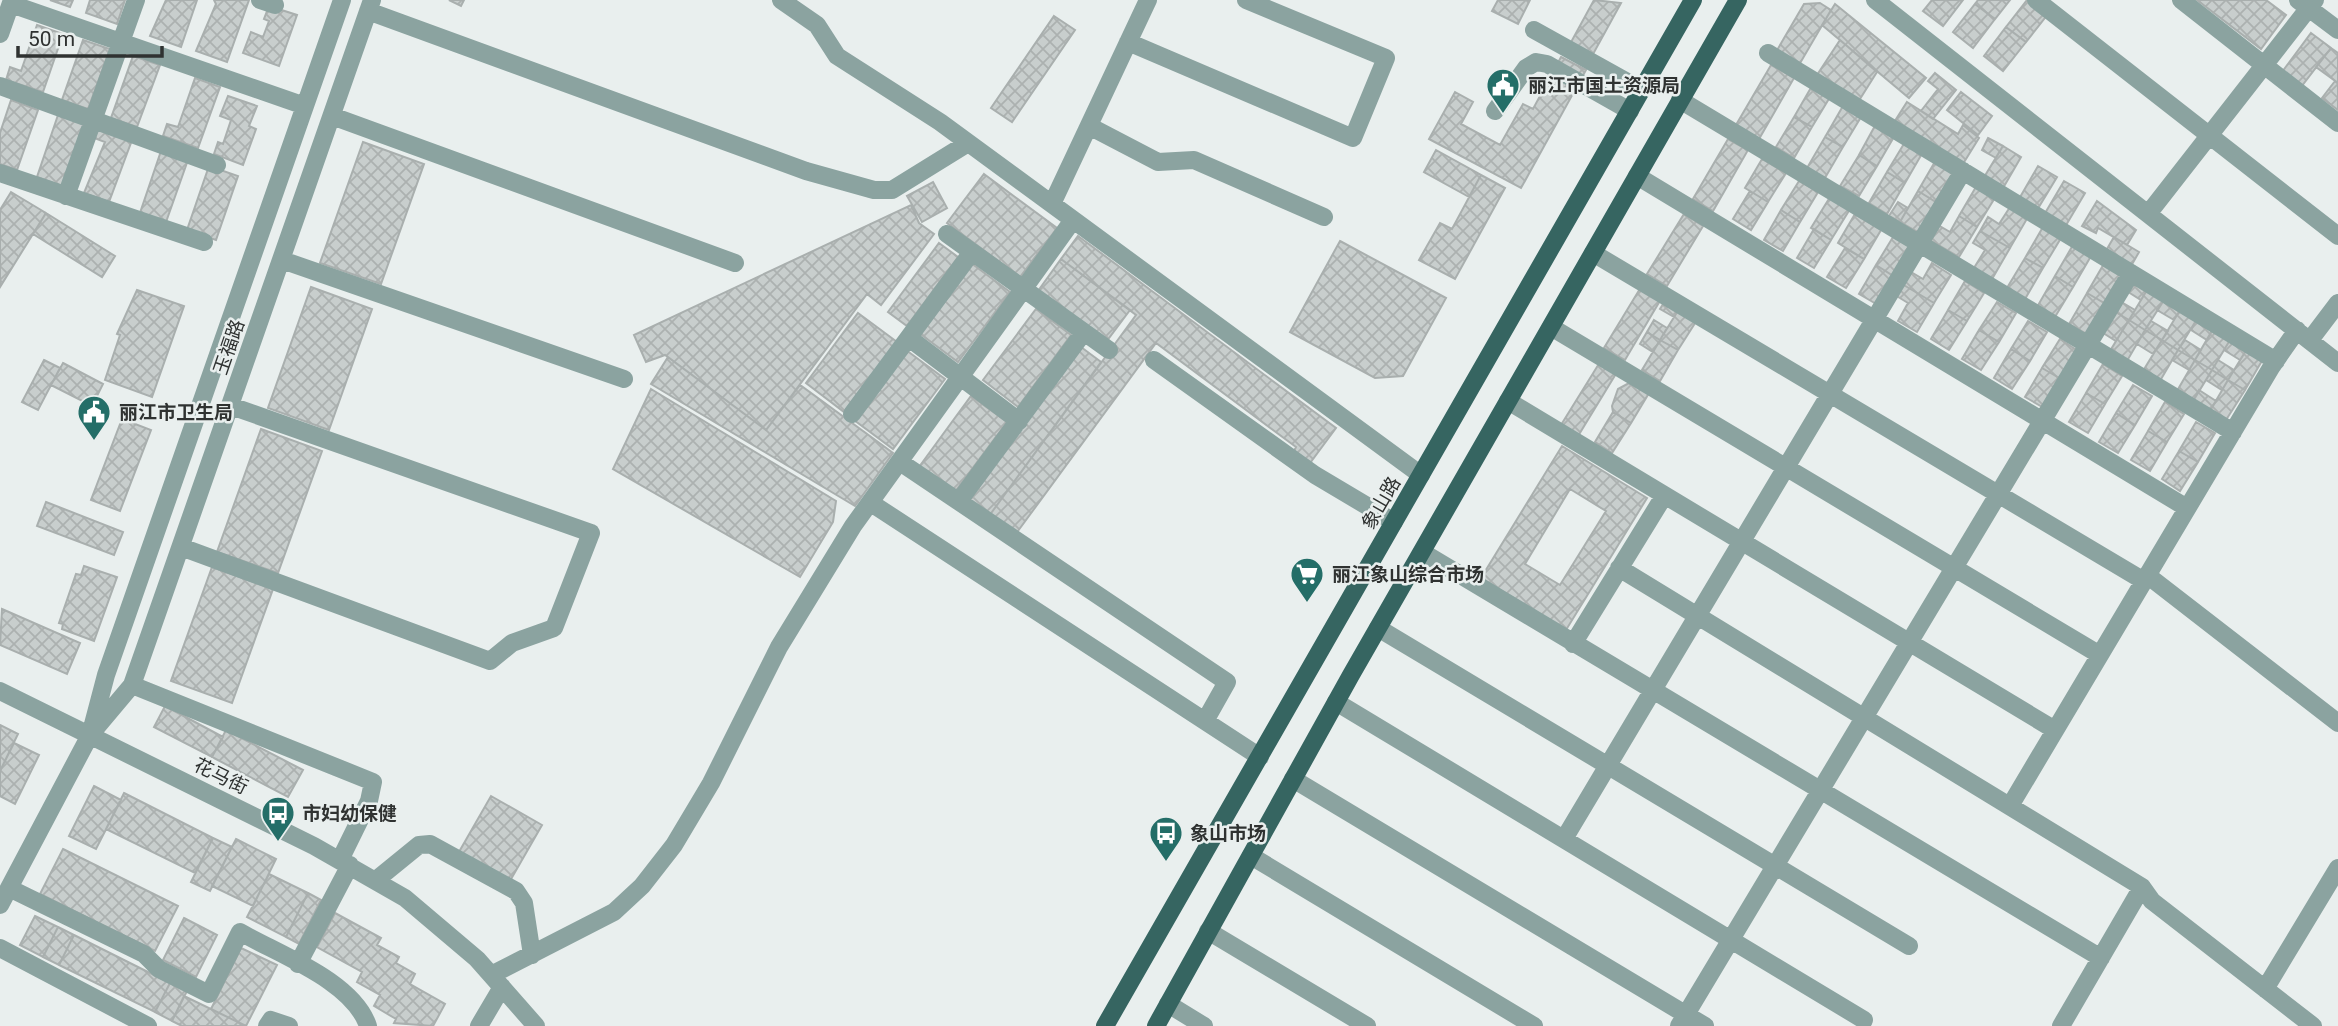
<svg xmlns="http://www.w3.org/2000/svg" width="2338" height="1026" font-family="Roboto,'Noto Sans SC',sans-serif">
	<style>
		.building { fill: url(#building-cross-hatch); stroke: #a9afae; stroke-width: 2; fill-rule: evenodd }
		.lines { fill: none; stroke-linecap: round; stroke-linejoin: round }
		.minor { stroke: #8ba3a0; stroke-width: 18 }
		.major { stroke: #366561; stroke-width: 18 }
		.labels { text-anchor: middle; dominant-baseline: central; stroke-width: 5; stroke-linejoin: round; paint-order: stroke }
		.poi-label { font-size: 19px; font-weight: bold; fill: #2f3231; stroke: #e9efee; text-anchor: start }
		.street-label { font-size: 19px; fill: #2f3231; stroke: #e9efee }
	</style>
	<defs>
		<pattern id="building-cross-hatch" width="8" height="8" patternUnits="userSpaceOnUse" patternTransform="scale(1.75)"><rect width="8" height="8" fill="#c8cecd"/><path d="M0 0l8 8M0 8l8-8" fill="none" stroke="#acb1b0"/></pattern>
	</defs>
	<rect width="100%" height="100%" fill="#e9efee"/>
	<path class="building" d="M50 0H73L70 7Z
		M90 0H125L117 24 86 13Z
		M166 0H197L181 47 150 36Z
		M214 0H249L227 62 196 51 216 4Z
		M449 0H464L461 6Z
		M1498 0H1530L1518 24 1492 11Z
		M1594 0 1621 3 1586 67 1564 55Z
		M1932 0H1963L1943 26 1923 11Z
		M1978 0H2010L1995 19 1975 4Z
		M2027 0 2048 14 2026 42 2006 27Z
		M2197 0H2266L2286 15 2261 49Z
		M1820 3 1831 10 1799 65 1776 52 1804 4Z
		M1835 4 1926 78 1909 98 1822 25Z
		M1975 4 1995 19 1973 48 1953 32Z
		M269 6 297 15 279 66 243 53 251 32 263 37 269 21 264 19Z
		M1054 16 1075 30 1012 122 991 108Z
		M37 25 63 34 43 92 6 80 10 67 21 71Z
		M2006 27 2026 42 2003 71 1984 56Z
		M2311 33 2331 48 2301 87 2282 72Z
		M83 40 110 49 88 109 62 100Z
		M1840 40 1877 72 1858 102 1817 75Z
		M2331 48 2338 53V83L2316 67Z
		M133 56 160 65 137 127 111 118Z
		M1561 57 1586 70 1521 188 1429 139 1455 92 1473 102 1461 124 1500 145 1523 104 1533 109Z
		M1771 65 1794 78 1759 139 1736 125Z
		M1935 73 1956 90 1933 119 1921 111 1938 89 1928 81Z
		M195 78 220 87 198 148 163 136 167 124 178 127Z
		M2335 81 2338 83V110L2322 98Z
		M1812 86 1830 97 1812 127 1794 117Z
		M1961 92 1992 116 1978 135 1947 110Z
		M228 96 257 106 249 126 256 129 243 165 214 154 218 142 223 144 231 120 220 116Z
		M11 100 38 110 17 170 0 164V133Z
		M1907 102 1958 134 1963 125 1979 138 1961 167 1893 124Z
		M1843 106 1861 117 1843 147 1825 137Z
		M58 115 84 124 62 186 37 177Z
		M1794 117 1812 127 1794 158 1776 147Z
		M1876 124 1895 135 1877 166 1859 155Z
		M97 128 132 140 109 202 84 193 105 142 94 138Z
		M1825 137 1843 147 1825 178 1807 168Z
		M1988 138 2003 146 1996 158 1982 150Z
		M1728 139 1748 150 1713 211 1693 199Z
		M363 142 424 164 381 284 320 263Z
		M1905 142 1923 152 1905 183 1887 172Z
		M2003 146 2021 157 2002 190 1983 179Z
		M1436 150 1481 175 1469 197 1424 172Z
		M161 151 188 160 166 222 140 213Z
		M1859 155 1877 166 1859 196 1840 186Z
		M1762 159 1786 173 1768 202 1745 188Z
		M1936 160 1954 171 1936 202 1918 191Z
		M209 166 238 176 216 240 187 230Z
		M2038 166 2057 177 2037 210 2019 199Z
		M1887 172 1905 183 1887 214 1869 203Z
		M984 174 1057 228 1020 277 947 223Z
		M1481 175 1505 188 1455 279 1419 260 1440 223 1452 229Z
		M1799 181 1818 192 1800 222 1781 210Z
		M2064 181 2085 193 2065 227 2044 215Z
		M933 182 947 208 922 222 907 196Z
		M1977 185 1996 196 1977 227 1959 216Z
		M1750 191 1768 202 1751 230 1733 219Z
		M1918 191 1936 202 1918 232 1900 222Z
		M11 192 46 213 0 287V210Z
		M1830 197 1850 209 1831 240 1811 228Z
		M2097 201 2136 230 2127 245 2098 228 2096 233 2082 226Z
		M1898 202 1908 208 1900 222 1889 216Z
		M911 205 919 223 934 234 881 305 867 294 766 430 665 355 646 362 634 335Z
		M2010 207 2028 217 2010 248 1980 231 1988 217 1999 224Z
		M1781 210 1800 222 1783 251 1764 240Z
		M46 213 115 256 102 277 33 234Z
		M1684 214 1703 226 1667 286 1647 274Z
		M1855 214 1881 230 1864 259 1838 243Z
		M1959 216 1977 227 1959 257 1928 239 1936 224 1950 232Z
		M2043 227 2061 238 2043 268 2025 258Z
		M1814 229 1831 240 1814 268 1797 258Z
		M1980 231 2010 248 1992 279 1974 268 1985 250 1973 243Z
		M1078 236 1336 428 1310 463 1294 451 1296 447 1156 343 1015 535 989 516 1136 315 1061 259Z
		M1893 237 1912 248 1895 277 1876 265Z
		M2114 237 2139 252 2130 268 2104 254Z
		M1340 241 1446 298 1403 376 1375 378 1290 332Z
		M939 243 958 257 907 326 888 312Z
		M2073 245 2091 256 2073 287 2055 276Z
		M1845 248 1864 259 1846 288 1827 277Z
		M2025 258 2043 268 2025 299 2007 288Z
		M1061 259 1130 310 1106 342 1038 291Z
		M2105 262 2123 273 2106 304 2087 293Z
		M971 263 1010 292 958 362 919 333Z
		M1932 263 1951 275 1934 303 1902 284 1909 271 1923 279Z
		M1876 265 1895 277 1878 305 1859 294Z
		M2055 276 2073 287 2055 317 2037 307Z
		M2130 280 2147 290 2141 300 2125 290Z
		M1965 281 1984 293 1967 321 1948 310Z
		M1902 284 1934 303 1917 332 1898 321 1908 303 1895 295Z
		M311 287 372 309 329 430 268 408Z
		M1641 287 1661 299 1625 360 1604 348Z
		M137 290 184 306 152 397 105 380 120 335 117 334Z
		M2147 290 2164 300 2145 330 2129 320Z
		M2087 293 2106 304 2087 334 2069 324Z
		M2118 300 2135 310 2129 320 2112 310Z
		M2164 300 2180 310 2174 320 2157 310Z
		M1665 301 1679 309 1674 317 1660 309Z
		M1997 302 2016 313 1999 342 1979 330Z
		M1036 309 1071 335 1018 407 983 380Z
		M1679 309 1697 320 1678 350 1660 340Z
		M1948 310 1967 321 1949 350 1931 339Z
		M2112 310 2129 320 2116 341 2100 331Z
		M2180 310 2197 319 2178 350 2162 340Z
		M858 313 897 342 844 412 806 383Z
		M2197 319 2213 329 2207 340 2191 330Z
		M1654 320 1667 328 1660 340 1647 332Z
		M2129 320 2145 330 2127 361 2110 351Z
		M2028 321 2047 332 2030 361 2011 349Z
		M2151 321 2168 331 2162 340 2145 330Z
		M2213 329 2230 340 2212 370 2195 360Z
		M1979 330 1999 342 1981 370 1962 359Z
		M2145 330 2162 340 2153 354 2137 344Z
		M1647 332 1660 340 1653 352 1640 344Z
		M2060 339 2078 351 2061 379 2042 368Z
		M1660 340 1678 350 1660 381 1642 370Z
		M2162 340 2178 350 2160 381 2143 371Z
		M2185 340 2201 350 2195 360 2178 350Z
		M2230 340 2247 349 2240 360 2224 350Z
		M1081 347 1101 362 989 516 968 501Z
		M2011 349 2030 361 2012 389 1994 378Z
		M2247 349 2263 359 2245 390 2228 380Z
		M906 350 945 379 893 449 854 420Z
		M2178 350 2195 360 2189 370 2172 360Z
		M668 357 766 430 800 385 893 453 855 506 651 384Z
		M44 360 60 368 38 410 22 402Z
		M2195 360 2212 370 2193 401 2177 391Z
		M2218 360 2234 370 2228 380 2212 370Z
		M1600 362 1617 372 1578 436 1561 425Z
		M63 363 103 384 92 406 51 385Z
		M2103 364 2122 376 2105 404 2086 393Z
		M2042 368 2061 379 2044 408 2025 397Z
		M2212 370 2228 380 2222 390 2206 380Z
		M2228 380 2245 390 2226 420 2210 411Z
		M1631 382 1649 393 1631 423 1613 412 1612 406 1618 389Z
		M2133 385 2152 396 2135 425 2116 413Z
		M651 389 836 501 833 522 800 577 613 469Z
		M2199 390 2216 401 2210 411 2193 401Z
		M2086 393 2105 404 2088 433 2069 422Z
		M971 396 1007 422 954 493 919 467Z
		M2165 402 2184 414 2167 442 2148 431Z
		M1613 412 1631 423 1612 453 1595 442Z
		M2116 413 2135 425 2118 453 2099 442Z
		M122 419 151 430 120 511 91 500Z
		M2196 422 2215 433 2198 462 2179 451Z
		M261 429 322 451 278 573 217 552Z
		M2148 431 2167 442 2150 471 2131 460Z
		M1562 446 1647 498 1566 630 1481 578ZM1570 489 1606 511 1560 585 1525 564Z
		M2179 451 2198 462 2180 491 2162 479Z
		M46 502 123 532 114 555 37 526Z
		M84 566 117 577 94 641 62 629 63 624 59 623 76 574 81 575Z
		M212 567 273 589 232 703 171 681Z
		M2 609 80 643 67 674 0 645Z
		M165 706 223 737 212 757 154 727Z
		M0 725 18 734 0 771Z
		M226 730 303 770 288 797 212 757Z
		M14 743 39 755 15 804 0 796V771Z
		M94 786 121 800 96 849 69 836Z
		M124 793 213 838 195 873 106 829Z
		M491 796 542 825 510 881 459 852Z
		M213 838 232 847 210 891 191 882Z
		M236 839 276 859 253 906 212 886Z
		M63 849 178 906 155 951 40 894Z
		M269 874 308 893 286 937 247 917Z
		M308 893 321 900 299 944 286 937Z
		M335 913 381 938 377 945 399 957 396 963 415 974 410 984 445 1004 433 1026 394 1023 396 1019 374 1006 380 995 357 982 362 972 317 947Z
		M35 916 58 927 43 957 20 945Z
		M184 918 217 935 196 977 163 960Z
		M58 927 74 935 59 965 43 957Z
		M74 935 170 983 155 1012 59 965Z
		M241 948 277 965 246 1026 211 1009Z
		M170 983 187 991 172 1021 155 1012Z
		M184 996 246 1026H182L172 1021Z"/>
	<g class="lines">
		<path class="minor" d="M260 0 275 5
			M781 0 817 25 837 56 940 122 1421 475
			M1875 0 2338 363
			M2036 0 2338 236
			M2181 0 2338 123
			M2298 0 2338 30
			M11 4 305 106
			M368 11 806 171 874 190H892L968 143
			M1534 30 1642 90
			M0 34 12 0
			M1128 42 1353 138 1386 58 1246 0
			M1768 53 2276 361
			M0 86 217 165
			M1680 100 2233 432
			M1495 111 1526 68 1536 62 1547 64 1630 111
			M332 116 735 263
			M1089 126 1158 162 1194 160 1324 217
			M0 173 204 242
			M1637 176 2187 508
			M66 196 136 0
			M1052 204 1148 0
			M2148 214 2315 0
			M947 234 1109 350
			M1593 253 2144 581
			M282 260 624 379
			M1551 327 2100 655
			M909 338 1019 421
			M2310 340 2338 303
			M1154 360 1315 475 1394 522
			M1508 401 2055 730
			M852 414 972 252
			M900 462 1227 682 1205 721
			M959 501 1084 332
			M871 503 1260 757
			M181 547 490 661 512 643 554 628 591 533 231 406
			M1422 552 2101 958
			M1619 568 2142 887 2152 901 2313 1026
			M2147 575 2338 723
			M1378 628 1909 946
			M1573 644 1664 496
			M132 685 373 782 369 801 340 860
			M0 691 314 846 405 898 477 959 536 1026
			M1336 702 1864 1020
			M92 728 106 675 342 0
			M1293 779 1705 1026
			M2010 806 2272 366 2297 330
			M1564 839 1963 171
			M1251 856 1534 1026
			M376 880 419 845 430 844 516 891 524 903 532 955
			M9 888 144 954 159 969 209 994 240 932C280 955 353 981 368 1026
			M0 905 90 735 132 685 372 0
			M1208 931 1367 1026
			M0 948 148 1026
			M298 964 350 865
			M491 975 614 912 642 886 674 845 711 783 779 647 853 526 1073 220
			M2265 989 2338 868
			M1168 1004 1204 1026
			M267 1026 271 1020 289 1026
			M479 1026 502 987
			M1679 1026 2131 273
			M2061 1026 2142 887"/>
		<path class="major" d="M1105 1026 1693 0
			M1156 1026 1351 675 1738 0"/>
	</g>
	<defs>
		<symbol id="civic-pin" viewBox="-11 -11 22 30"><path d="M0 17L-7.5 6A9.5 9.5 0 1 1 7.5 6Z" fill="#246e68" stroke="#e9efee"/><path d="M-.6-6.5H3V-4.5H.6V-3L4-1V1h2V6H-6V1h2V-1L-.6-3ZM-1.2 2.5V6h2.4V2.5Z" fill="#fff"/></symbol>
		<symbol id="supermarket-pin" viewBox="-11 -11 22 30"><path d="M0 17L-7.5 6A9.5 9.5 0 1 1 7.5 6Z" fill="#246e68" stroke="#e9efee"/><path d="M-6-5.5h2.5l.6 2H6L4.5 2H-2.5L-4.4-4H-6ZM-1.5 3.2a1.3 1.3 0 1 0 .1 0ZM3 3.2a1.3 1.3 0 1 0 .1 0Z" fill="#fff"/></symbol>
		<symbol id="bus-pin" viewBox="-11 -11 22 30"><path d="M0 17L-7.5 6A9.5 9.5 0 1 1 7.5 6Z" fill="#246e68" stroke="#e9efee"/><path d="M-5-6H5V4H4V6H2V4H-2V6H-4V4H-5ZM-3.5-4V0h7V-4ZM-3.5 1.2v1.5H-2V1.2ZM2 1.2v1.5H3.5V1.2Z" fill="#fff"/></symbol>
	</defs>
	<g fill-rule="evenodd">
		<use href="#civic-pin" x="1484" y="66" width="38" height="52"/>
		<use href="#civic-pin" x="75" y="393" width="38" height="52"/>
		<use href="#supermarket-pin" x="1288" y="555" width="38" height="52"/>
		<use href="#bus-pin" x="259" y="794" width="38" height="52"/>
		<use href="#bus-pin" x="1147" y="814" width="38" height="52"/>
	</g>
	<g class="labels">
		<g class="poi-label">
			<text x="1528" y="85">丽江市国土资源局</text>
			<text x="119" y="412">丽江市卫生局</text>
			<text x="1332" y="574">丽江象山综合市场</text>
			<text x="302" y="813">市妇幼保健</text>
			<text x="1190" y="833">象山市场</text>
		</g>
		<g class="street-label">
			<text transform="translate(229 347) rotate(-71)">玉福路</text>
			<text transform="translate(1381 503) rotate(-60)">象山路</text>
			<text transform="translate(221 776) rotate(26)">花马街</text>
		</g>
	</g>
	<path d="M18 46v10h144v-10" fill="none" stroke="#2f3231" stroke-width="3.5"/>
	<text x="28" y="46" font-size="21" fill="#2f3231" stroke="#e9efee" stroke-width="5" paint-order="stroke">50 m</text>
</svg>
